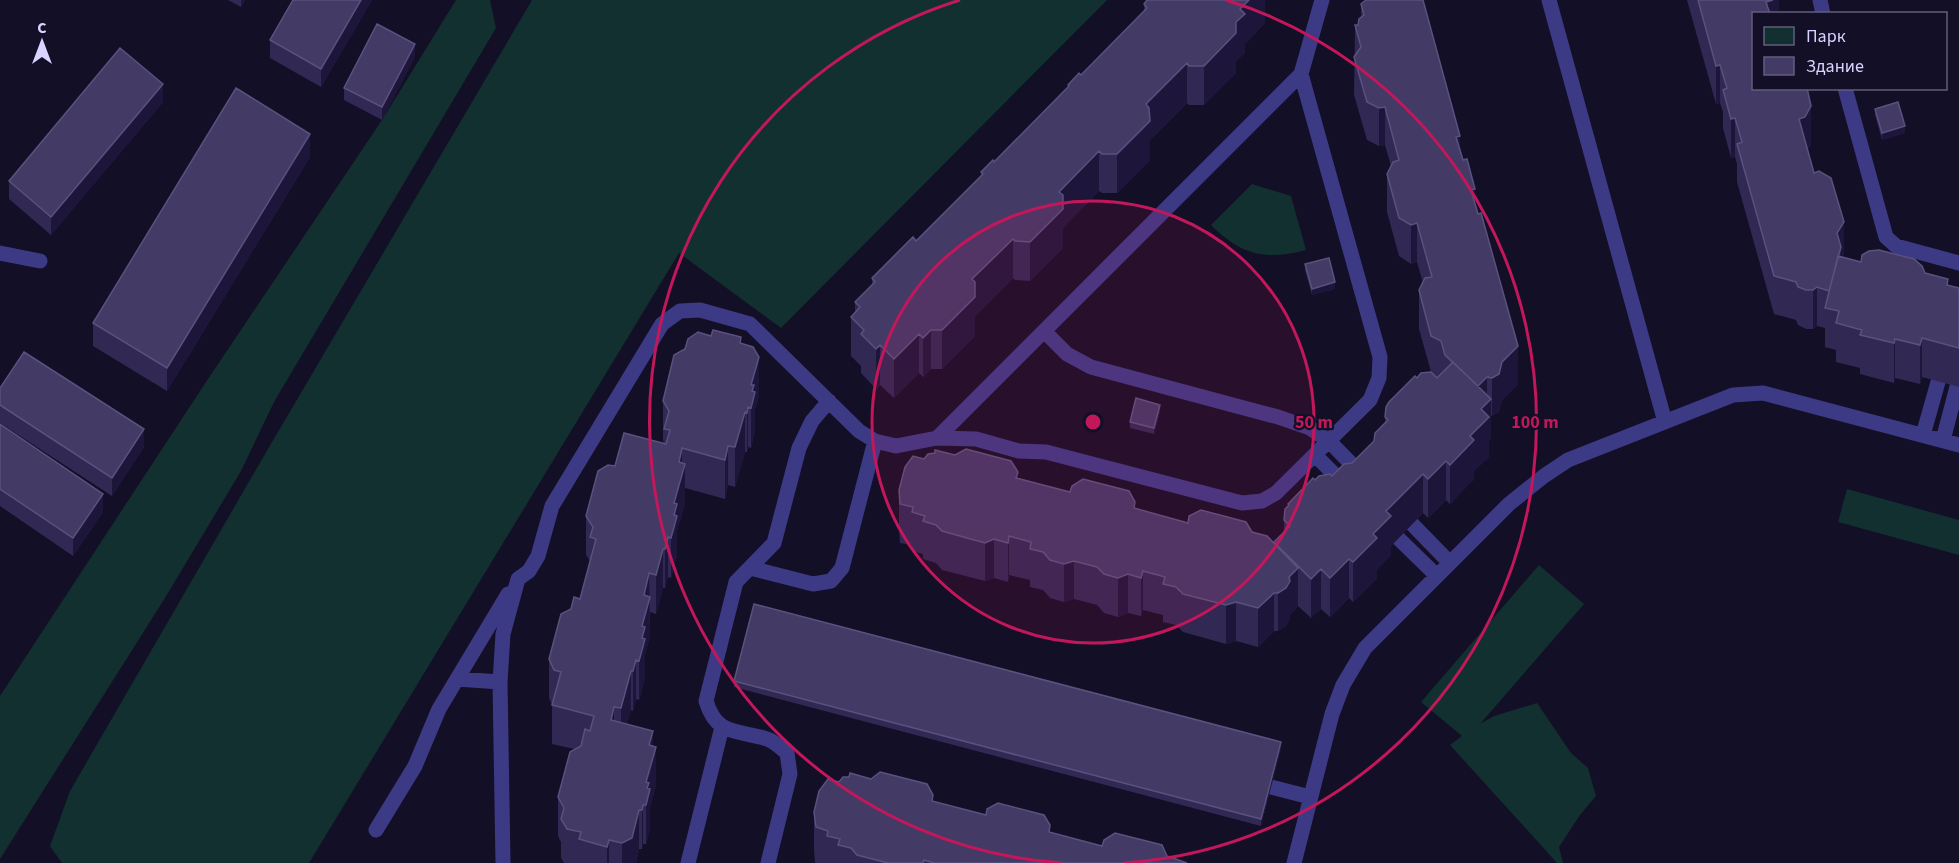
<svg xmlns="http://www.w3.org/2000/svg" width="1959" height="863" font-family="'Source Sans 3',sans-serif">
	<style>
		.green { fill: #12302f }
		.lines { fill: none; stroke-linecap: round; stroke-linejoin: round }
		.service { stroke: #3d3a85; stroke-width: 15 }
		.wall { fill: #312854 }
		.shaded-wall { fill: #1d163a }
		.building { fill: #433a66; stroke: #5a527e; stroke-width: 1.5 }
		.ring { fill: none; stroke: #c2185b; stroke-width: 3 }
		.centre { fill: #c2185b; stroke: #130f26; stroke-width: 3 }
		.ring-label { font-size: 18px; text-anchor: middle; font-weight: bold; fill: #c2185b; stroke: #130f26; stroke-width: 4.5; stroke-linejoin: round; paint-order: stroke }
	</style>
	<rect width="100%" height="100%" fill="#130f26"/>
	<path class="green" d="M456 0H490L496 28 274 402 241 471 165 598 0 859V696L204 385 382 120Z
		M532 0H1107L781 328 679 253 309 863H62L50 846 70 791 265 454Z
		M1252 184 1291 196 1306 250C1266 261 1241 255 1211 225Z
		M1847 489 1959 520V555L1838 522Z
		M1539 565 1584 604 1480 724 1494 716 1537 703 1571 753 1588 768 1596 796 1580 815 1559 847 1563 863H1557L1450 745 1462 736 1421 702Z"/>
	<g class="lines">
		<path class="service" d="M1549 0 1665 422
			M1820 0 1823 14
			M1845 88 1886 237 1896 246 1959 263
			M0 253 40 261
			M1044 331 1067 354 1091 367 1278 417 1310 428 1329 441 1364 477
			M1923 435 1938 382
			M937 438 1301 74 1322 0
			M1943 440 1957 387
			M1315 455 1347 487
			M1412 524 1450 563
			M1398 538 1437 576
			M750 568 813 584 831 581 842 568 875 441
			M457 679 500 682
			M1271 787 1310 797
			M376 830 415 766 439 709 508 594
			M503 863 500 682 503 634 518 579 529 571 538 556 552 506 662 324 680 311 700 310 750 324 859 431 875 441 896 446 937 438 976 439 1019 451 1046 452 1242 503 1262 501 1276 493 1370 400 1379 378 1380 357 1301 74
			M688 863 722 727
			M768 863 790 774 787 753C781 748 774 741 767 739 737 729 717 737 706 701L736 582 774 543 799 448 812 421 829 401
			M1294 863 1332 714 1343 685 1365 648 1509 504 1544 476 1568 460 1733 395 1763 393 1959 445"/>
	</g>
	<path class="wall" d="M228 0H245L241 7Z
		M372 0 321 87 270 58V40Z
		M1265 0V23L1245 44V53L1236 61V73L1204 105H1189L1187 103 1150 140V160L1117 193H1102L1099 191 1063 228V248L1030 281 1015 280 1013 278 975 316V336L942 369H931L923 377 919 373 894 398 880 385 876 389 861 373V366L851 356V317L855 312V302L872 286V278L916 241 981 176V172L994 162 1068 88V85L1081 75 1144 11V4Z
		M1687 0H1779V14H1754L1811 144 1807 151 1814 173 1844 258 1861 262 1925 273 1948 285 1959 288V387L1922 377 1920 384 1895 378 1894 383 1860 374V368L1836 362V350L1825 347V328L1817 326 1813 329H1806L1798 325 1796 320 1774 314 1737 182V164L1735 157 1731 158 1723 128V112L1720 103 1716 104Z
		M1361 4 1460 152 1475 204 1518 384 1502 400 1499 412 1491 416V438L1489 440V457L1474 471V479L1450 504 1446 500 1428 518 1423 513 1391 546V555L1377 570V578L1353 602 1349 598 1330 617 1321 609 1311 618 1298 606 1290 615V619L1286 626 1278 631H1274L1258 647 1236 641 1226 644 1183 632 1176 625 1163 622V615L1143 610 1141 616 1128 613 1118 617 1104 613 1097 605 1074 599 1064 602 1050 598 1043 590 1030 587V580L1009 575 1008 582 994 578 985 581 942 570 936 563 923 559V554L912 551V545L900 543 899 528V490L924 459 1018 478 1188 523 1252 532 1274 543 1284 532V520L1288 504 1315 480 1332 476 1352 463 1374 441 1385 423V417L1417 378 1431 372 1419 329V290L1423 283 1417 262 1411 264 1399 256 1387 212V174L1391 166 1385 145 1379 146 1367 140 1354 95 1355 25H1358L1361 17Z
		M415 57 382 120 344 100V88Z
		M163 102 51 235 9 199V181Z
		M1875 109 1905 133 1882 140 1875 115Z
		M310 157 167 391 93 346V323Z
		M1305 264 1335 289 1312 295 1305 270Z
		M741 344 759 396 755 409V431L751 448 748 447 747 452H745L735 487 728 485 725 499 685 488V503L677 531V555L671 578 668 577 665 588H663L656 614 650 612V636L645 655V678L639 700 636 699 633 711 631 710 627 724 653 746 656 786 650 807V828L646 844H643L642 849H639L636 863H564L561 858V842L558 836V797L574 749 552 744V705L549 698V659L571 609 580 599 590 563V561L586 555V516L615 466 664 443 663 440V401Z
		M0 388 144 447 112 496 0 423Z
		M1160 411 1154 434 1130 428V422Z
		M0 424 103 512 73 556 0 506Z
		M734 681 1281 748 1261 826 734 687Z
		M933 802 1102 846 1167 856 1187 863H815L814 850V812Z"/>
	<path class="shaded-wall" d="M241 0H245L241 7Z
		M361 0H372L321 87V69Z
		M1249 0H1265V23L1245 44V53L1236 61V73L1204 105V66L1236 22 1240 9Z
		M1773 0H1779V14H1766V2Z
		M415 44V57L382 120V107Z
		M1187 63V103L1150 140V160L1117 193V154L1146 104Z
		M1720 65V103L1716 104V66Z
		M163 84V102L51 235V217Z
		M1811 106V144L1805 156 1799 119Z
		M1385 107V145L1379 146V108Z
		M1735 118V157L1731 158V119Z
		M1905 126V133L1882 140V133Z
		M310 134V157L167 391V368Z
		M1460 136V174L1456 137Z
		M1099 151V191L1063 228V248L1030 281V242L1059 192Z
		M1475 189V228L1471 190Z
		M1844 222V261L1841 285 1837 233Z
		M1417 223V262L1411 264V225Z
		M1013 239V278L975 316V336L942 369V330L972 279Z
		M1335 282V289L1312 295V289Z
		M1817 287V326L1813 329V290Z
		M931 330V369L923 377V338Z
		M919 334V373L894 398V359Z
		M1922 338V377L1920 384V345Z
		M1895 339V378L1894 383V343Z
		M880 345V385L876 389V349Z
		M1518 346V384L1502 400 1499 412 1492 416V378L1502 362Z
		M759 357V396L755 409V431L751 448V385Z
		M1487 377V403L1491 399V438L1489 440V457L1474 471V479L1450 504V465L1470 436 1477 387Z
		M1160 405V411L1154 434V428Z
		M748 407V447L747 452V413Z
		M745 412V452L735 487V447Z
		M144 429V447L112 496V478Z
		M728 446V485L725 499V460Z
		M682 448V473L685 464V503L677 531V555L671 578V538L679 462Z
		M1446 461V500L1428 518V479Z
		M1423 474V513L1391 546V555L1377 570V578L1353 602V562L1386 511Z
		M103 494V512L73 556V538Z
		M1009 536V575L1008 582V543Z
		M668 537V577L665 588V549Z
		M994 539V578L985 581V543Z
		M663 549V588L656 614V575Z
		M1349 559V598L1330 617V578Z
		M1074 561V599L1064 602V564Z
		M1298 568V606L1290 615V619L1286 626 1278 631V593L1289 577Z
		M1321 569V609L1311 618V579Z
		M1143 571V610L1141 616V578Z
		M649 573 650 636 645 655V678L639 700V661L644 595Z
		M1128 574V613L1118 617V578Z
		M1274 593V631L1258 647V608Z
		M1236 602V641L1226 644V605Z
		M636 660V699L633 711V671Z
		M631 671V710L621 747V708Z
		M614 707V746L611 720Z
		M653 731V757L656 747V786L650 807V828L646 844V782L649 745Z
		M1281 742V748L1261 826V819Z
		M643 805V844L642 849V810Z
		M639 810V849L636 863H622V843Z
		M609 840V863H607V847Z"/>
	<path class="building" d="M293 0H361L321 69 270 40Z
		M1147 0H1249L1240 9 1245 14 1236 22V33L1204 66H1189L1187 63 1146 104 1149 108 1150 121 1117 154H1102L1099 151 1059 192 1063 195V209L1030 242 1015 241 1013 239 972 279 975 282V297L942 330H931L923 338 919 334 894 359 880 345 876 349 861 334 864 330 851 317 860 307 855 302 875 282 872 278 913 237 916 241 983 174 981 172 993 160 994 162 1069 86 1068 85 1079 73 1081 75 1147 8 1144 4Z
		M1366 0H1423L1460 136 1456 137 1463 160 1467 159 1475 189 1471 190 1478 214 1481 213 1518 346 1502 362 1499 374 1492 378 1487 377 1478 386 1445 355 1441 341 1431 336 1419 290 1425 278 1432 277 1417 223 1411 225 1399 218 1387 174 1393 162 1399 160 1385 107 1379 108 1367 102 1354 57 1361 47 1355 25H1358L1359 19 1364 15 1361 4Z
		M1698 0H1773L1766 2 1770 14H1754V88H1807L1811 106 1805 117 1799 119 1814 173 1819 171 1831 178 1844 222 1837 233 1841 247 1829 291 1817 287 1813 290H1806L1798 287 1796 282 1774 276 1737 144 1742 142 1735 118 1731 119 1723 90 1727 88 1720 65 1716 66Z
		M377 24 415 44 382 107 344 88Z
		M120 48 163 84 51 217 9 181Z
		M236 88 310 134 167 368 93 323Z
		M1898 102 1905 126 1882 133 1875 109Z
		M1879 250 1914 259 1922 266 1925 273 1948 279 1947 285 1959 288V348L1922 338 1920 345 1895 339 1894 343 1860 335 1862 330 1836 323 1839 311 1825 308 1838 256 1861 262 1862 255 1869 251Z
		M1329 258 1335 282 1312 289 1305 264Z
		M713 330 741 337 740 343 753 347 759 357 751 385H754L752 391 755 392 751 408 748 407 747 413 745 412 735 447 728 446 725 460 682 448 679 462 685 464 674 503 677 504 674 515 677 516 671 538 668 537 665 549H663L656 575 649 573 644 595 650 597 642 626 645 627 642 638 645 639 639 661 636 660 633 671H631L621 708 614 707 611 720 653 731 649 745 656 747 646 782 649 783 647 788 650 789 646 805H643L642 810H639L632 838 622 843 609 840 607 847 579 839 581 832 567 829 561 819 564 808 558 797 570 752 581 746 585 729 590 731 594 716 552 705 561 672 554 670 549 659 561 614 571 609 574 597 580 599 596 539 590 537 593 527 586 516 598 471 608 465 615 466 624 433 666 444 670 430 664 429 669 411 663 401 674 355 685 349 688 339 698 332 711 336Z
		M24 352 144 429 112 478 0 405V388Z
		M1453 362 1491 399 1481 409 1489 417 1470 436 1474 440 1450 465 1446 461 1428 479 1423 474 1386 511 1391 516 1373 534 1377 538 1353 562 1349 559 1330 578 1321 569 1311 579 1274 542 1290 526 1284 520 1285 509 1289 505 1288 504 1313 478 1315 480 1319 476 1330 474 1332 476 1344 464 1352 463 1374 441 1375 433 1388 420 1385 417 1386 407 1389 402 1415 376 1417 378 1421 373 1431 372 1437 378Z
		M1136 398 1160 405 1154 428 1130 422Z
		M0 424 103 494 73 538 0 489Z
		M966 449 1011 461 1018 472 1016 478 1070 492 1072 486 1083 479 1129 491 1135 502 1134 508 1188 523 1189 516 1201 510 1246 522 1252 532 1267 536 1298 568 1289 577 1290 581 1286 588 1278 593H1274L1258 608 1236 602 1226 605 1183 594 1176 587 1163 584 1165 577 1143 571 1141 578 1128 574 1118 578 1104 574 1097 567 1074 561 1064 564 1050 560 1043 552 1030 549 1031 542 1009 536 1008 543 994 539 985 543 942 531 936 525 923 521 925 516 912 512 913 507 900 504 899 490 905 467 913 456 924 459 928 454 935 453V450L955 455Z
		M754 604 1281 742 1261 819 734 681Z
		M880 772 927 784 933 795 932 801 986 815 987 809 998 803 1044 815 1050 825 1049 832 1102 846 1104 840 1115 833 1162 845 1167 856 1187 863H934L924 860 923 863H888L857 855 851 848 838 845 840 839 827 836 828 831 816 827 814 812 819 791 828 779 839 782 843 777H849L850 773 871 779Z"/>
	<circle cx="1093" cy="422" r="221" fill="#c2185b" fill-opacity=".12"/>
	<g class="ring">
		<circle cx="1093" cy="422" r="221"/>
		<path d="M1062 863A442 442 0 0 1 960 0M1226 0A442 442 0 0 1 1124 863"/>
	</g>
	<circle cx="1093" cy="422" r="9" class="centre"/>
	<g class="ring-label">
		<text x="1314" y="428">50 m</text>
		<text x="1535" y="428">100 m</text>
	</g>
	<rect x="1752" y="12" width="195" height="78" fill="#130f26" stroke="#625e7d" stroke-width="1.5"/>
	<rect x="1764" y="27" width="30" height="18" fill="#12302f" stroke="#625e7d" stroke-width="1.5"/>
	<text x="1806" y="42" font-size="18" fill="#d9d4ff">Парк</text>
	<rect x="1764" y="57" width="30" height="18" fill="#433a66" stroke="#625e7d" stroke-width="1.5"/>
	<text x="1806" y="72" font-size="18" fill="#d9d4ff">Здание</text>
	<g transform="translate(42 42)" stroke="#130f26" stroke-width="4.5" paint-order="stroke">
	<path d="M0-4.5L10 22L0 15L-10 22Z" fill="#d9d4ff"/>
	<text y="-9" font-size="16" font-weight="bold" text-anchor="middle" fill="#d9d4ff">С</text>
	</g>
</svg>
